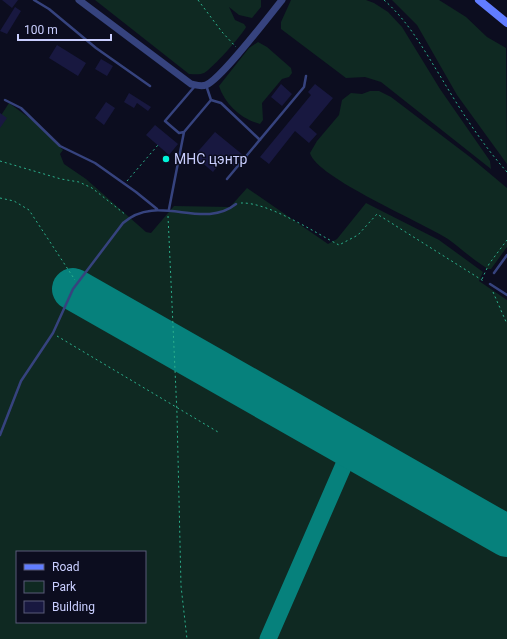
<svg xmlns="http://www.w3.org/2000/svg" width="507" height="639" font-family="Roboto,sans-serif">
	<style>
		.green { fill: #0f2922; fill-rule: evenodd }
		.lines { fill: none; stroke-linecap: round; stroke-linejoin: round }
		.taxiway { stroke: #06817c; stroke-width: 17 }
		.runway { stroke: #06817c; stroke-width: 42 }
		.building { fill: #181840 }
		.path { stroke: #2cb18d; stroke-width: 1; stroke-dasharray: 2 3; stroke-linecap: butt }
		.service { stroke: #36437e; stroke-width: 2.5 }
		.tertiary { stroke: #36437e; stroke-width: 7 }
		.secondary { stroke: #617dff; stroke-width: 8 }
		.poi-dot { fill: #00f5da; stroke: #0c0d1f; stroke-width: 1.5 }
		.labels { text-anchor: middle; dominant-baseline: central; stroke-width: 3; stroke-linejoin: round; paint-order: stroke }
		.poi-label { font-size: 14px; fill: #cacfff; stroke: #0c0d1f; text-anchor: start }
	</style>
	<rect width="100%" height="100%" fill="#0c0d1f"/>
	<path class="green" d="M95 0H261V7L252 18 239 15 229 7 235 20 244 24 246 27C243 34 212 69 204 73 200 75 193 74 189 74Z
		M291 0H366L374 3 388 12 402 27 440 89 490 161 491 169 381 82 365 77 346 78 281 29V22Z
		M392 0H439L466 17 487 37 506 48 507 164 457 95 417 25Z
		M258 42 267 47 291 68 292 73 289 77 282 79 262 103 263 120 260 124C241 119 225 104 219 86L249 48Z
		M370 91H379L391 97 470 157 507 188V247L491 269H488L482 265C470 257 459 247 448 239 422 222 317 178 310 153L317 141 339 115 342 100 351 93 362 94Z
		M9 103 32 120 63 150 60 154 64 164 86 179 146 232 151 233 174 206 230 207 247 188 328 244 337 239 366 203 439 240 483 272 479 281 507 300V639H0V117ZM17 552H145V622H17Z"/>
	<g class="lines">
		<path class="taxiway" d="M268 639 346 460 358 451"/>
		<path class="runway" d="M73 289 507 536"/>
	</g>
	<path class="building" d="M2 0H18L12 8Z
		M15 7 21 11 7 34 0 31Z
		M57 45 86 63 78 76 49 58Z
		M101 59 113 66 107 76 95 69Z
		M281 84 292 94 282 106 271 97Z
		M315 84 333 98 309 127 317 134 309 143 295 131 269 164 260 157 311 95 308 92Z
		M129 93 151 107 148 111 137 103 134 108 124 102Z
		M106 102 115 108 104 125 95 118Z
		M0 113 7 118 0 128Z
		M155 125 178 144 169 155 146 135Z
		M215 132 243 155 234 166 224 158 213 172 194 156Z"/>
	<g class="lines">
		<path class="path" d="M198 0 222 32 236 47
			M384 0C409 22 424 50 442 79 461 111 482 144 507 172
			M0 161 61 179 79 182 92 188 126 215
			M127 181 158 145
			M0 198 14 201 29 210 75 280
			M241 203C268 202 314 232 339 245L358 235 377 214 485 282
			M168 216 177 414 181 586 187 639
			M482 279 489 264 507 240
			M493 292 507 324
			M57 336 218 432"/>
		<path class="service" d="M34 0 49 9 96 48 150 86
			M195 86 165 121 179 133 184 132 211 100 206 85
			M5 100 21 108 60 146 95 163 136 192 157 209
			M211 100 221 103 260 140
			M227 179 304 87 306 76
			M169 209 184 132
			M494 273 507 255
			M490 284 507 295
			M0 435 21 381 53 333 73 289 123 223C158 192 202 231 236 204"/>
		<path class="tertiary" d="M79 0 191 84C196 85 201 87 206 85 221 79 269 16 282 0"/>
		<path class="secondary" d="M479 0 507 23"/>
	</g>
	<circle class="poi-dot" cx="166" cy="159" r="4"/>
	<g class="labels">
		<g class="poi-label">
			<text x="174" y="159">МНС цэнтр</text>
		</g>
	</g>
	<rect x="16" y="551" width="130" height="72" fill="#0c0d1f" stroke="#585b79"/>
	<rect x="24" y="564" width="20" height="6" fill="#617dff" stroke="#585b79"/>
	<text x="52" y="571" font-size="12" fill="#cacfff">Road</text>
	<rect x="24" y="581" width="20" height="12" fill="#0f2922" stroke="#585b79"/>
	<text x="52" y="591" font-size="12" fill="#cacfff">Park</text>
	<rect x="24" y="601" width="20" height="12" fill="#181840" stroke="#585b79"/>
	<text x="52" y="611" font-size="12" fill="#cacfff">Building</text>
	<path d="M18 34v6h93v-6" fill="none" stroke="#cacfff" stroke-width="2"/>
	<text x="24" y="34" font-size="12" fill="#cacfff" stroke="#0c0d1f" stroke-width="3" paint-order="stroke">100 m</text>
</svg>
